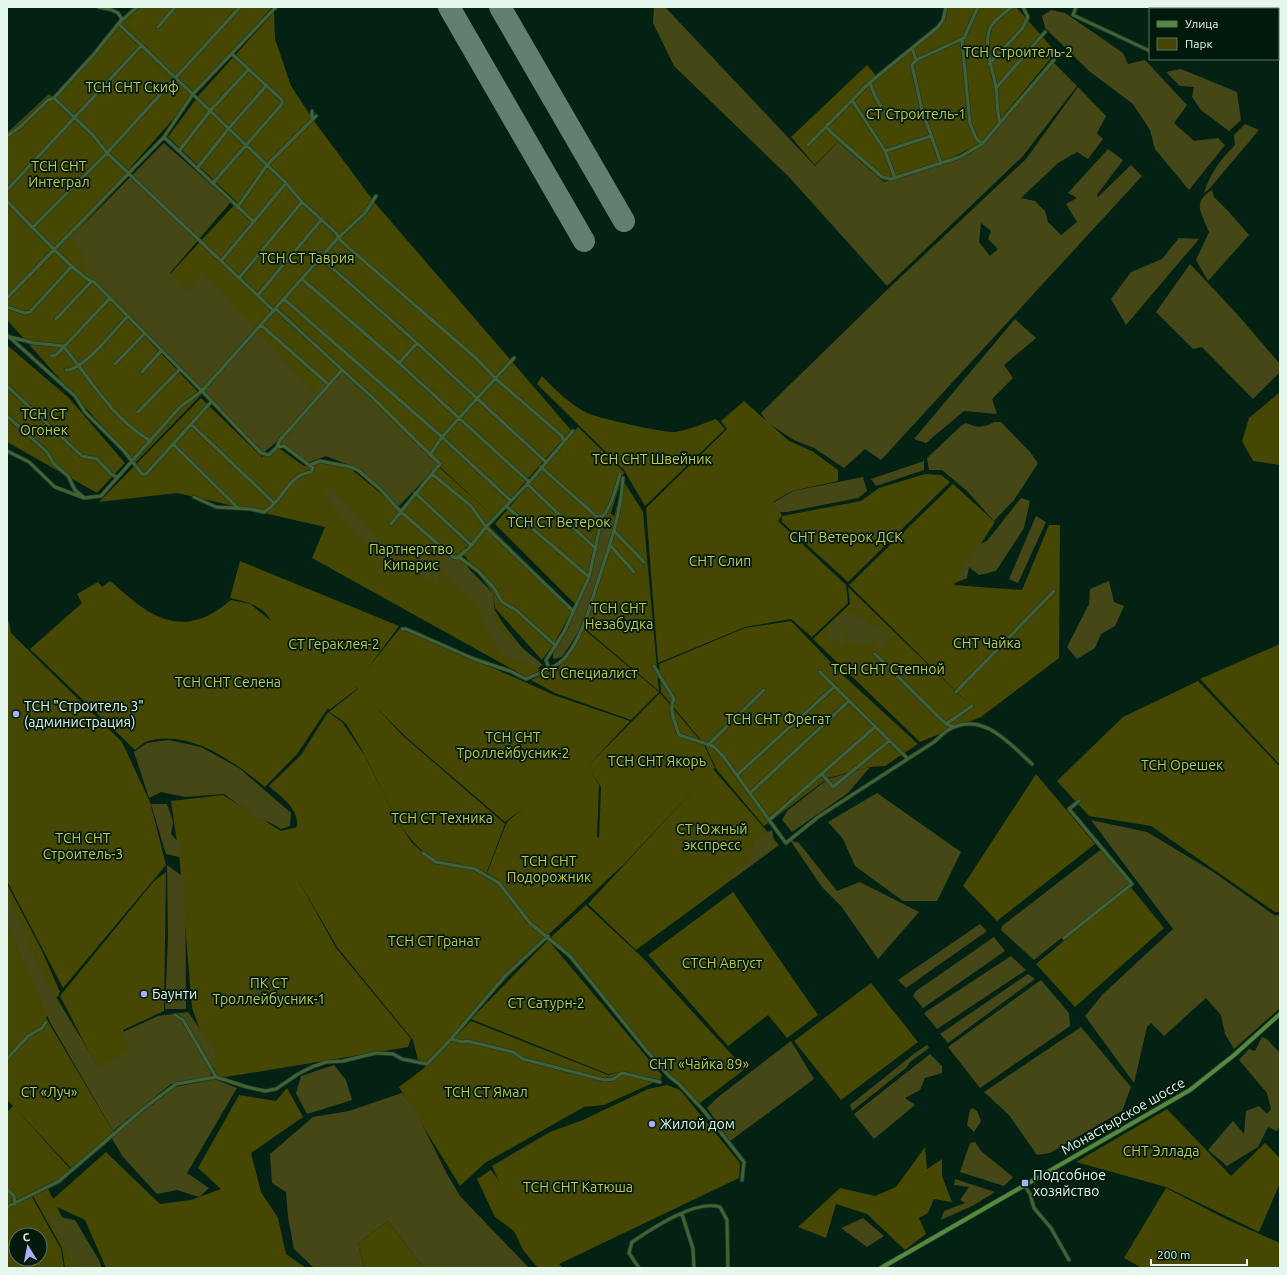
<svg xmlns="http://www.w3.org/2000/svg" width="1287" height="1275" font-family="Ubuntu,sans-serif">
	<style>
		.green { fill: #454703; fill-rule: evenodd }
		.forest { fill: #454816; fill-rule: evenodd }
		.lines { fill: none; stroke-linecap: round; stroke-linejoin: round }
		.runway { stroke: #647e71; stroke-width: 22 }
		.street-casing { stroke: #1e3c2e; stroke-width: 4.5 }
		.secondary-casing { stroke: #1e3c2e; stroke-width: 5.5 }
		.street { stroke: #436133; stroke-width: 3 }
		.secondary { stroke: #57893d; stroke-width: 4 }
		.poi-dot { fill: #a8b0fc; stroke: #00190b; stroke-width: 1.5 }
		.labels { text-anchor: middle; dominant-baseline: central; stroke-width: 3.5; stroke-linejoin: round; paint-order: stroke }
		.park-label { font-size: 14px; fill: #c2c84b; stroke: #00190b }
		.poi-label { font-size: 14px; fill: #e5f7ec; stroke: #00190b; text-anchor: start }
		.street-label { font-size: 14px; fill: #e5f7ec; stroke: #00190b }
	</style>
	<rect width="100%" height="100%" fill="#032214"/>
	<path class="green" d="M136 7H272L130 168 133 171 79 229 164 143 170 274 237 202 168 137 199 95 274 12 275 39 291 86 314 121 375 203 571 430 494 517 438 465 399 506 352 466 326 456 307 463 276 442 262 454 108 298 201 395 135 463 7 320V133L49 94 108 148 53 96Z
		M947 7H1016L1056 52 1000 120C999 110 998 99 997 89 991 60 983 48 996 19 982 46 990 60 995 88 997 99 995 110 999 122L980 144 942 162 884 181 838 142 815 165 791 137 867 65 878 78 912 49 916 61 956 42 963 41 970 30 975 16 964 38 917 59 913 48 939 28Z
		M7 345 69 398 125 463 97 493 7 442Z
		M542 376C555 390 570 404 587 413 597 418 664 433 675 432 689 430 702 424 716 419L725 429 645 506 624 470 537 384Z
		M1280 392V465L1253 461 1242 441 1249 418Z
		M201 398 262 457 276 446 304 466 325 460 351 469 400 509 440 468 494 517 460 554 504 625 540 670 528 678 312 558 325 527 177 493 99 502Z
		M744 401 789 441 812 451 838 470V481L792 491 773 502 782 515 778 521 846 585 848 603 812 637 791 619 745 627 658 663 646 508 727 429 721 421Z
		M578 427 624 472 580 609 495 524Z
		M925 474 941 475 950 482 848 582 782 522V516L861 501 879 488Z
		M623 480 643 512 659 691 582 626 601 571Z
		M953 484 995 522 954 585 1022 590 1049 525H1060L1059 658 981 717 920 742 813 639 850 604 848 587 975 710 849 585Z
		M489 526 573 609 555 642 542 660 495 608 493 593 464 555Z
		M240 561 399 626 368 668 401 627 554 695 630 721 587 767 660 693 704 745 715 768 713 769 779 845 636 950 588 904 699 784 624 864 548 935C522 920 513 889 487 873L507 822 523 808 505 822 406 737 376 707 402 735 505 824 486 874C466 864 441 867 424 852 392 826 378 774 356 740 352 734 349 727 344 722 340 718 333 715 329 712L358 689 354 685 357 689 329 710 328 708 297 754 265 787C234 762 191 729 148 741 144 742 139 747 135 750L30 649 82 603 77 594 98 582 102 587 110 581C135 602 163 631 199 619 211 616 222 607 231 600L250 604 271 621C264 606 245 601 230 598ZM590 770 601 787 599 838 620 860 597 836 599 785Z
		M9 621 11 633 122 742 150 802 166 865 63 988 7 881V622Z
		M791 621 845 677 918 744 885 766 870 767 828 778 764 826 717 770 705 745 661 692 659 664 745 628Z
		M581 627 659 692 631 720 555 693 531 680 559 667 579 634Z
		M1280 644V765L1200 679Z
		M1198 681 1280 767V912H1275L1151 826 1089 816 1057 781 1123 717Z
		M328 712 342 722 365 756 394 815 412 843 435 863 474 870 499 883 530 924 546 937 426 1063 418 1060 413 1040 337 947 296 876 336 948 411 1039 408 1047 226 1077 217 1076 192 1008 180 863 171 801 223 795 281 831 297 827C299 808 281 797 269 786L301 755Z
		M1036 774 1095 844 997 921 963 886Z
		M166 872 164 1011 123 1030 132 1051 99 1071 60 996 154 881Z
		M7 884 42 951 60 992 46 1018 114 1133 71 1168 16 1109 72 1171 59 1184 48 1189 53 1199 106 1152 160 1204 191 1200 221 1189 198 1168 239 1095 276 1101 287 1088 303 1117 251 1153 261 1192 278 1218 286 1254 306 1268H106L85 1220 57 1207 87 1268H65L62 1248 33 1196 32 1197 61 1249 64 1268H7V1112L13 1106 7 1100ZM16 1235H40V1259H16Z
		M1130 886 1164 928 1075 1007 1036 964Z
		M733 892 818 1015 787 1038 768 1015 728 1046 648 955Z
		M586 905 645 960 745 1069 696 1106 551 937Z
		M548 940 662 1075 660 1080 621 1071 655 1082 604 1105 584 1107 485 1163 460 1186 399 1087 423 1069 471 1021 608 1075 619 1072 608 1074 471 1019Z
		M871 983 918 1042 841 1100 794 1041Z
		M667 1085 680 1090 740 1163 739 1178 559 1264 563 1268H538L523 1250 514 1231 495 1217 477 1179 491 1170 499 1181 492 1166 550 1132 583 1120 648 1089Z
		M1167 1109 1231 1176 1265 1143 1280 1158V1183L1259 1232 1166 1187 1076 1162Z
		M925 1147 927 1169 942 1159V1176L952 1202 934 1199 928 1213 919 1218 926 1234 905 1250 867 1214 836 1204 826 1238 798 1227 840 1188 875 1196 896 1187Z
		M1166 1188 1228 1220 1280 1243V1268H1142L1124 1258Z
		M388 1221 424 1268H364L358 1243Z"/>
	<path class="forest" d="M654 7H665L815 166 838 142 884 182 941 163 982 144 1051 60 1077 86 1023 156 887 286 789 177 674 66 653 23Z
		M1051 10 1065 13 1123 53 1128 64 1145 60 1187 105 1174 123 1194 141 1218 138 1225 145 1189 190 1155 149 1150 130 1133 104 1089 71 1045 28 1042 16Z
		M1181 69 1237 92 1241 120 1229 131 1201 110 1192 97 1194 87 1180 86 1166 72Z
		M1078 87 1106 116 1097 133 1103 139 1088 159 1077 152 1058 163 1021 198 1035 201 1045 211 1048 222 1061 235 1077 222 1066 204 1077 198 1068 193 1108 149 1123 160 1097 195 1098 197 1131 165 1142 176 881 460 865 449 844 468 814 448 794 440 768 423 761 413 889 288 1026 159ZM981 223 991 231 988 239 998 249 990 256 979 242Z
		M1245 124 1259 130 1210 188 1204 193C1210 173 1221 159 1235 145L1234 135Z
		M164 143 231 202 169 274 186 291 202 273 313 391 339 370 438 465 399 506 352 466 326 456 307 463 276 442 262 454 88 278 83 253 70 239Z
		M1212 190 1214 197 1228 211 1249 235 1208 281 1196 260 1209 232C1202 213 1191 203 1212 190Z
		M1179 238 1199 239 1126 325 1111 299 1131 272 1162 259Z
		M1190 264 1237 314 1280 364V372L1253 399 1202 347 1193 349 1156 312Z
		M1015 319 1036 338 1004 365 1013 378 992 399 997 414 964 411 926 443 914 439Z
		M994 422H1001L1030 452 1038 463 1014 500 994 521 967 491 942 470H929L927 458 961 426 966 423C977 428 984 428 994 422Z
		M924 461V470L876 486 871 479Z
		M863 477 867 491 858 498 787 512H780L773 503 793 491Z
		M329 488H333L371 533 396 555 437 571 439 583 381 560 334 509 323 491Z
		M1021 498 1030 501 1024 528 996 571 979 575 969 567 967 578 955 583 957 576 977 545 987 541Z
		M610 513 615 517 595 593 578 633 562 657 553 659V653L589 577 602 517Z
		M1036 516 1046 522 1018 583 1009 579Z
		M444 554 459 559 493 593 496 626 543 665 538 668 500 653 484 625 479 605 459 589 436 564Z
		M1109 581 1114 602 1124 606 1115 626 1101 634 1095 648 1077 659 1067 647 1089 604 1090 589Z
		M847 612 864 619 889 635V639L879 649 875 642H871L863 646 849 642V636L847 633 843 636 845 643 843 645 826 635C831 625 835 615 847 612Z
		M168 740 201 747 239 768 291 813 290 826 281 829 271 823 257 818 224 794 185 797 161 792 149 798 134 752 147 743Z
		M870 767 848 793 792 832 782 820 787 811 828 779Z
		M877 793 961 852 937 901H903L855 866 843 839 828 822Z
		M151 804H167L173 822 171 834 181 845 179 857 166 854 165 851Z
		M1091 820 1147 832 1212 871 1274 915H1280V1008L1234 1049 1225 1034 1221 1015 1206 998 1164 1036 1151 1023 1147 1027 1134 1083 1085 1016 1103 994 1173 929Z
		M772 830 775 848 734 878 732 875 750 861 755 839Z
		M790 840 799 843 837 891 860 882 919 912 878 959 841 906 822 887Z
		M1104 847 1131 882 1034 960 1001 930 1002 926Z
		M167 865 185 878 186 1009H165L168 938Z
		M7 896C22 921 30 950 44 976 61 1007 82 1037 98 1068L130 1050 121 1033 158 1016 188 1012 214 1049 216 1062 210 1077 171 1084 113 1131 50 1022 7 922Z
		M980 924 987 931 906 988 898 980Z
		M994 937 1005 951 923 1008 913 996 916 991Z
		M1011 956 1026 970 937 1029 924 1013Z
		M1028 974 1035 979 948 1043 940 1034Z
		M1041 980 1069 1013 1070 1026 980 1088 948 1047Z
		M1081 1027 1131 1087 1122 1111 1050 1153 1037 1155 1009 1115 984 1092Z
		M1262 1037 1267 1039 1280 1053V1126L1277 1131 1268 1127 1258 1147 1227 1166 1208 1150 1233 1121 1244 1134 1246 1111 1259 1106 1267 1114 1271 1109 1267 1093 1239 1060 1249 1049 1255 1051Z
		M791 1041 814 1079 730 1141 707 1108 718 1097Z
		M927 1045 929 1048 910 1062 906 1068 852 1111 850 1105 915 1053Z
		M930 1054 942 1066V1073L925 1078 920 1090 905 1098 915 1105 874 1139 854 1114Z
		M334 1065 346 1080 352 1100 307 1114 296 1093 301 1076Z
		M214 1079 237 1088 187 1173 209 1188 199 1197 177 1190 157 1194 123 1157 111 1137 175 1087Z
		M402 1093 415 1110 447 1174 460 1196 529 1268H424L388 1221 358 1243 364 1268H314L294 1249 288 1217 286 1192 272 1183 270 1154 313 1117 349 1111Z
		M972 1108 977 1111 981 1121 974 1132 967 1125 970 1110Z
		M975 1142 981 1151 1013 1177 1004 1186 960 1172 970 1143Z
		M955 1179 995 1192 974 1205 941 1220 944 1211 965 1203 960 1200 969 1187 954 1185Z
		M48 1215 75 1220 99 1260 102 1268H74Z
		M863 1218 884 1236 867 1247 841 1228Z"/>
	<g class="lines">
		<path class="runway" d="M449 7 584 241
			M500 7 624 221"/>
		<defs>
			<path id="street" d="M98 7 112 10 118 13 122 19 119 23 121 26 286 183 302 202 336 233 341 241 477 359 496 379 562 436 564 441
				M1076 7 1073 15 1150 51
				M158 27 175 7
				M962 40 970 124 976 138 982 144
				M912 48 916 60
				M989 64 1022 29 1028 17 1023 7
				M870 83 875 96 887 117
				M996 88 1045 32
				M54 98 93 135 107 153 274 311
				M852 100 885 151 895 178
				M312 111V118
				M1000 122C996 110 998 99 996 88 993 68 982 46 991 26 996 18 1005 14 1011 7
				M827 124V128L832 133 882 177 891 179 960 157 982 144 1054 60
				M7 136 20 127 48 100 54 98 95 53 119 23 137 7
				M164 137 254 222
				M808 145 868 84 938 27 943 20 946 7
				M179 151 210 111 249 69
				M885 151 931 136
				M941 163 922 110 912 65 916 60 964 38 978 7
				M198 167 229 128 267 85
				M214 182 282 104V100L232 54
				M7 190 142 45
				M7 201C21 215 79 279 94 282L202 391 261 453 269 455 277 447 284 446 313 468 311 472C287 475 283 502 264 512L250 509 216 507 194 497
				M237 208 267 165 316 116
				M32 228 107 153 240 7
				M321 258 417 343 546 462
				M221 261 286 183
				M239 278 302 202
				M302 279 399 363 529 482
				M258 295 322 219
				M7 298 164 137 193 94 276 7
				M284 299 442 437 511 501
				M7 307 25 313 30 312 72 266
				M276 309 373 398 440 464 391 524
				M56 319 91 282
				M261 325 328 384
				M7 335 75 396 85 412 124 451 142 474H146L211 402
				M10 337 34 343 63 346C91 379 112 419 151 441
				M51 356 56 355 60 351 110 298
				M399 363 417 343
				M115 364 145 333
				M66 370C84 370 115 329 128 316
				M142 372 162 350
				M7 386 82 456 97 459 111 474 117 477
				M138 412 180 369
				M7 416 47 452 54 464 68 476 75 490 83 497
				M191 424 274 503
				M173 444 238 508
				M277 447 280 440 341 371
				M7 451 29 462 55 487 84 498 101 496 180 407 202 391 338 238 365 213 376 196
				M430 455 442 437 514 358
				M310 465 320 461 351 467 358 470 380 489 400 511 453 557 457 558 468 549 486 527 532 479 573 431
				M541 467 596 516 602 517
				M432 474 471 506 486 527 573 611
				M527 484 596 549
				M415 493 471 545
				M506 506 589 577
				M614 531 644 562
				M610 545 634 572
				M459 557 478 571 494 588 502 602 516 610 556 646
				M402 629H406L474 659 510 671 526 679C539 673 554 669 564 659 583 637 590 606 599 578 610 545 621 513 623 478
				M875 654 946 724 954 727
				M654 666 674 699C668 710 676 724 679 735L713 746 723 756 785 842
				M549 669 546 660 564 632 589 577 602 517C611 508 617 486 620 474
				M820 672 908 759
				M956 692 1054 591
				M946 724 972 706
				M708 745 764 690
				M822 774 833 787 889 741
				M737 775 834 687
				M750 793 849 701
				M769 820 875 727
				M786 843 818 817 934 742C939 738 943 733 948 730 982 710 1009 743 1032 764
				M423 853 436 862 475 869 499 883 530 923 570 956 646 1050 669 1076 679 1084 704 1111 744 1162 742 1180
				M1064 938 1132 884 1069 809 1079 801
				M175 1015 183 1020 216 1077
				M451 1039 462 1042 467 1041 513 1052 523 1059 604 1080 614 1079 622 1073 660 1082
				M7 1059 28 1036 42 1028 46 1022
				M1025 1186 1030 1194 1034 1208 1051 1228 1069 1260
				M7 1189 14 1196 15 1204
				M7 1207 59 1181 143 1109 176 1084 216 1077 247 1087 265 1091 276 1089 298 1074 312 1067 326 1062 343 1061 376 1053 393 1054 402 1059 427 1064 451 1039 505 976 548 936
				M682 1214 693 1249 694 1268
				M639 1268 629 1253 632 1242C653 1228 696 1199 720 1207L727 1220 728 1268"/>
			<path id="secondary" d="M881 1268 1190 1090 1233 1056 1280 1014"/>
		</defs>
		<use href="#street" class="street-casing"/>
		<use href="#secondary" class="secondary-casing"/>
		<use href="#street" class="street"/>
		<use href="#secondary" class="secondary"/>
	</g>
	<g class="poi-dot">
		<circle cx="16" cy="714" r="4"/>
		<circle cx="144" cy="994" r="4"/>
		<circle cx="652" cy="1124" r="4"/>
		<rect x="1021" y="1179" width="8" height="8" rx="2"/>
	</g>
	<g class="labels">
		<g class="park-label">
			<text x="1018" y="52">ТСН Строитель-2</text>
			<text x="132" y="87">ТСН СНТ Скиф</text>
			<text x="916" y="114">СТ Строитель-1</text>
			<text x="59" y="166">ТСН СНТ<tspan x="59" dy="16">Интеграл</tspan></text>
			<text x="307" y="258">ТСН СТ Таврия</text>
			<text x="44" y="414">ТСН СТ<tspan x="44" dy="16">Огонек</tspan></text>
			<text x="652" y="459">ТСН СНТ Швейник</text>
			<text x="559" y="522">ТСН СТ Ветерок</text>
			<text x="846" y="537">СНТ Ветерок ДСК</text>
			<text x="411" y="549">Партнерство<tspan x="411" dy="16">Кипарис</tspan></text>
			<text x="720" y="561">СНТ Слип</text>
			<text x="619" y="608">ТСН СНТ<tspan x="619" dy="16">Незабудка</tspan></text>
			<text x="987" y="643">СНТ Чайка</text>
			<text x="334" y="644">СТ Гераклея-2</text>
			<text x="888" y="669">ТСН СНТ Степной</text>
			<text x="589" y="673">СТ Специалист</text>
			<text x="228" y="682">ТСН СНТ Селена</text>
			<text x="778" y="719">ТСН СНТ Фрегат</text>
			<text x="513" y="737">ТСН СНТ<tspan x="513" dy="16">Троллейбусник-2</tspan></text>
			<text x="657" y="761">ТСН СНТ Якорь</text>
			<text x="1182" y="765">ТСН Орешек</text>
			<text x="442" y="818">ТСН СТ Техника</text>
			<text x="712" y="829">СТ Южный<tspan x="712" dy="16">экспресс</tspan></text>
			<text x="83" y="838">ТСН СНТ<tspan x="83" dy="16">Строитель-3</tspan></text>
			<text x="549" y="861">ТСН СНТ<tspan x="549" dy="16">Подорожник</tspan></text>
			<text x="434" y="941">ТСН СТ Гранат</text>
			<text x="722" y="963">СТСН Август</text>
			<text x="269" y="983">ПК СТ<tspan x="269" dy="16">Троллейбусник-1</tspan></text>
			<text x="546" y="1003">СТ Сатурн-2</text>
			<text x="699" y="1064">СНТ «Чайка 89»</text>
			<text x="49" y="1092">СТ «Луч»</text>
			<text x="486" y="1092">ТСН СТ Ямал</text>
			<text x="1161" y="1151">СНТ Эллада</text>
			<text x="578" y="1187">ТСН СНТ Катюша</text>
		</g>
		<g class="poi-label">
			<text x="24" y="706">ТСН "Строитель 3"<tspan x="24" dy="16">(администрация)</tspan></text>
			<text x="152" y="994">Баунти</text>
			<text x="660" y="1124">Жилой дом</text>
			<text x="1033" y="1175">Подсобное<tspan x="1033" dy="16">хозяйство</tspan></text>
		</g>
		<g class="street-label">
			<text transform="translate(1123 1116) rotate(-30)">Монастырское шоссе</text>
		</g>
	</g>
	<rect width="1287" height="1275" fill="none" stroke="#e5f7ec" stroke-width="16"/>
	<rect x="1149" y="8" width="130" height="52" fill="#00190b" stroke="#5c7265"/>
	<rect x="1157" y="21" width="20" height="6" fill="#57893d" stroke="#5c7265"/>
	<text x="1185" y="28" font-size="12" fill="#e5f7ec">Улица</text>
	<rect x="1157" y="38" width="20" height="12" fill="#454703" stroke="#5c7265"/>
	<text x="1185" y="48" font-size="12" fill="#e5f7ec">Парк</text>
	<g transform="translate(28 1247) rotate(350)"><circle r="19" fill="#00190b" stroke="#5c7265"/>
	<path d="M0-3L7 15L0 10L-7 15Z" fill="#a8b0fc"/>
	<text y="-6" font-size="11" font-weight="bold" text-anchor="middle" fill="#e5f7ec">С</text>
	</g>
	<path d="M1151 1259v6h96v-6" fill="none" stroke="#e5f7ec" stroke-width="2"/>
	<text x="1157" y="1259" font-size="12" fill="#e5f7ec" stroke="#00190b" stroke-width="3" paint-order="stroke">200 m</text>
</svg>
